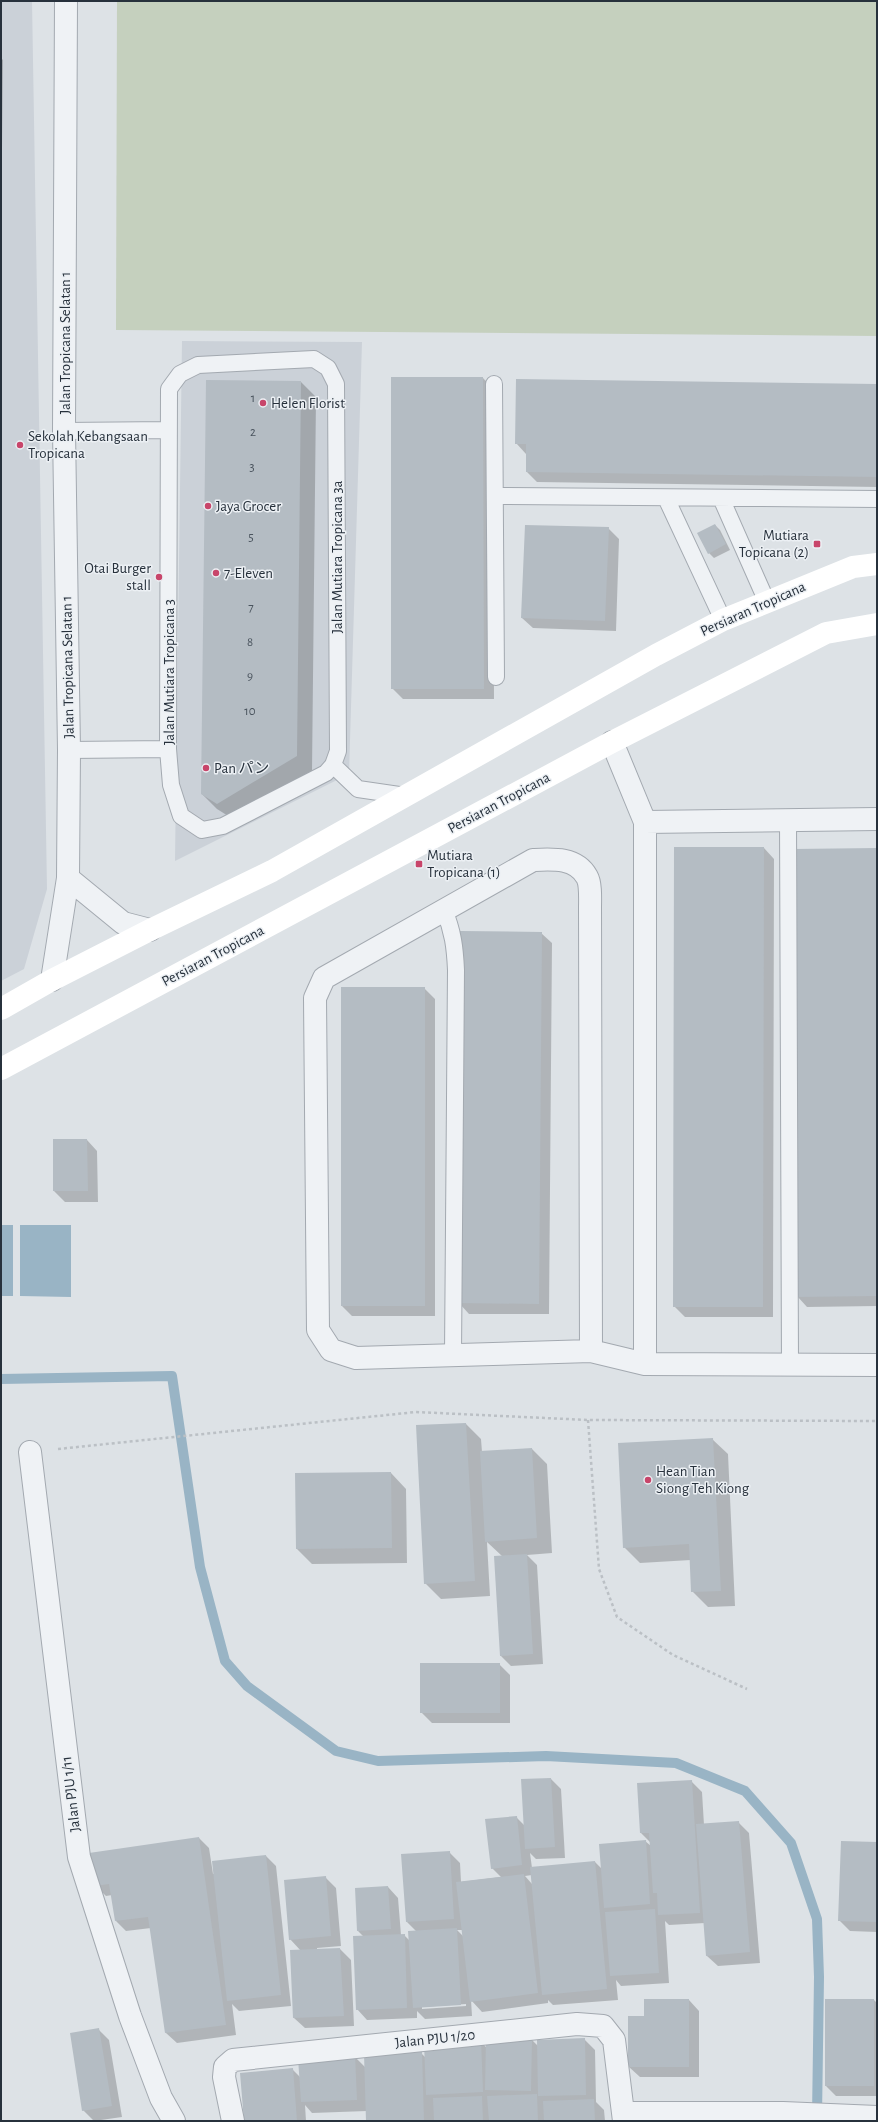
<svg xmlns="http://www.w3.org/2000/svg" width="878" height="2122" font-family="'Alegreya Sans','Noto Sans JP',sans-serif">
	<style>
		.built { fill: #cbd1d8 }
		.green { fill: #c5d0be }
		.water { fill: #99b4c5 }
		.shadow { fill: #0003; fill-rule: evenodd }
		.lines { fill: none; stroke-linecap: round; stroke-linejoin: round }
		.stream { stroke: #99b4c5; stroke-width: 10 }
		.building { fill: #b4bcc3 }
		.service-casing { stroke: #a3a9b0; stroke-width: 18 }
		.minor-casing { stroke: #a3a9b0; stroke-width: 24 }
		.tertiary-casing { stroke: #a3a9b0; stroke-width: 24 }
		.path { stroke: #bbc0c5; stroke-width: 2.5; stroke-dasharray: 3 3; stroke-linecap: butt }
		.service { stroke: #eff2f5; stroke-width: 16 }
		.minor { stroke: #eff2f5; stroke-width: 22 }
		.tertiary { stroke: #eff2f5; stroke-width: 22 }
		.secondary { stroke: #fff; stroke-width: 22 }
		.poi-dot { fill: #c8456a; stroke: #ecf0f4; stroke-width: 1.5 }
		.labels { text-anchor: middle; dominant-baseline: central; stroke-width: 3; stroke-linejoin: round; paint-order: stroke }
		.number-label { font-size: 13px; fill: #4a545e }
		.street-label { font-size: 15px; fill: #27313c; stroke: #ecf0f4 }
		.poi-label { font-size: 15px; fill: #27313c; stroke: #ecf0f4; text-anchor: start }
	</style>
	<rect width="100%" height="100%" fill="#dde2e6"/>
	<path class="built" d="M1 1H32L47 889 24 969 1 981Z
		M182 341 362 342 349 774 175 861Z"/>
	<path class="green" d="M117 1H877V336L116 330Z"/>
	<path class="water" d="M1 1225H13V1296H1Z
		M20 1225H71V1297L20 1296Z"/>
	<path class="shadow" d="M1 58 3 60 1 238Z
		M483 378 493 389 494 699H403L392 688Z
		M301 382 316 397 312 772 233 819 217 809 202 794Z
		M877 385V487L537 482 527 472 526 454 516 443Z
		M715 525 720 530 730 550 714 558 709 553Z
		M608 528 619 539 616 631 533 628 522 618Z
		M764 848 774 859 773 1317H685L674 1306Z
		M877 849V1306L807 1307 797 1296Z
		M541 933 552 943 549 1314H469L459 1303Z
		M424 988 435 999V1316H352L342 1306Z
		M87 1140 97 1151 98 1202H65L54 1191Z
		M466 1424 481 1439 482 1452 532 1449 547 1464 552 1553 527 1555 537 1565 543 1664 511 1666 501 1656 502 1556 487 1542 490 1596 441 1599 425 1583Z
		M712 1439 728 1454 735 1606 708 1607 692 1591 691 1560 640 1563 624 1547Z
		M391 1473 406 1489 407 1563 312 1564 297 1549 296 1474Z
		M499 1664 510 1675V1723H432L421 1712Z
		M551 1779 561 1789 565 1858 536 1859 530 1853 532 1868 595 1862 602 1869 645 1841 651 1846 650 1842 641 1833 691 1781 702 1792 704 1825 738 1822 749 1833 760 1963 718 1966 707 1956 705 1923 669 1925 665 1921 669 1983 621 1986 616 1980 618 2000 553 2005 548 2000V2003L482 2012 471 2000 472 2016 425 2019 417 2011V2018L367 2020 357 2009 364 1937 358 1931 388 1887 398 1898 401 1935H404L409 1940 417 1932 407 1922 449 1852 460 1863 461 1882 501 1877 492 1868 516 1817 524 1825ZM532 1875V1884L525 1876ZM457 1930H463L464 1937ZM466 2004V2006L422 2009V2007Z
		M199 1838 209 1848 213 1874 266 1856 276 1866 291 2006 239 2011 232 2004 236 2035 177 2043 166 2033 151 1928 126 1931 116 1921 112 1895 106 1896 95 1885Z
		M877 1843V1932L850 1931 839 1920Z
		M325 1877 336 1888 341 1946 317 1948V1950L340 1949 351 1960 354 2026 305 2028 294 2018 301 1951 290 1939Z
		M689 2000 699 2011V2077H640L629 2067 645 2017Z
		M826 2000H874L877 2003V2096H836L826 2086Z
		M98 2029 109 2040 122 2117 94 2121 83 2110Z
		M584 2039 595 2050 596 2102 604 2110 605 2121H367V2111L312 2113 305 2105 306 2121H245L292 2069 300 2077 354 2056 365 2067 421 2053 426 2058 480 2041 487 2048 532 2040 538 2046Z"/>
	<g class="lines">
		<path class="stream" d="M1 1379 172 1376 200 1567 225 1661 247 1686 336 1751 378 1761 546 1756 676 1763 745 1791 791 1843 817 1919 819 1977 817 2117"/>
	</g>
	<path class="building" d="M391 377H483L484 689H391Z
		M516 379 877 384V477L526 472V444H515Z
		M206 380 301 381 297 756 217 804 201 794Z
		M715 524 726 544 708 554 697 533Z
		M525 525 609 527 605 621 521 618Z
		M674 847H764L763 1307H673Z
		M877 848V1296L796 1297 793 849Z
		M460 931 542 932 539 1304 458 1303Z
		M341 987H425V1306H341Z
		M53 1139H87L88 1191H53Z
		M466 1423 475 1581 424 1584 416 1425Z
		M713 1438 721 1591 691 1592 689 1544 623 1548 618 1443Z
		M532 1448 537 1538 485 1542 480 1451Z
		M391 1472 392 1548 296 1549 295 1473Z
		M527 1554 533 1654 500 1656 494 1556Z
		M420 1663H500V1713H420Z
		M551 1778 555 1847 525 1849 521 1779Z
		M692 1780 700 1913 658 1915 657 1893H653L649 1833H640L637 1783Z
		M517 1816 522 1865 491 1869 485 1819Z
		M739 1821 750 1952 706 1956 696 1824Z
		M199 1837 226 2025 165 2033 148 1917 115 1921 109 1884 94 1886 89 1853Z
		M646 1840 650 1904 604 1908 599 1844Z
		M841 1841 877 1842V1922L838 1921Z
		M450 1851 454 1919 406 1922 401 1854Z
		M266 1855 281 1995 227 2001 212 1861Z
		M595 1861 607 1989 542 1995 530 1867Z
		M524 1874 538 1993 470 2002 456 1882Z
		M326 1876 331 1936 289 1940 284 1880Z
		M388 1886 391 1929 357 1931 355 1888Z
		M655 1909 659 1973 610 1976 605 1912Z
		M457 1928 461 2005 413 2008 408 1931Z
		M405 1934 407 2008 356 2010 353 1936Z
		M340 1948 344 2016 293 2018 290 1950Z
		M644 1999H689V2067H628V2016H644Z
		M825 1999H874V2086H825Z
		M99 2028 112 2106 82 2111 70 2033Z
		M486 2038 532 2039 531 2091 485 2090Z
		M585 2038 586 2095 538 2096 537 2040Z
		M481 2040 483 2092 426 2095 424 2043Z
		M422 2052 424 2121H366L364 2054Z
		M355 2055 357 2100 301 2102 298 2058Z
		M293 2068 297 2121H244L240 2073Z
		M537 2094 538 2121H489L487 2096Z
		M482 2096 483 2121H434L433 2098Z
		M594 2099 595 2121H544L543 2101Z"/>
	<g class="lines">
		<defs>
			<path id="service" d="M314 359 328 368 336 384 338 751 333 765 326 773 223 826 202 830 181 816 171 785 168 749 169 389 180 374 198 365Z
				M494 384 496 677
				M64 431 168 430
				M496 496 877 499
				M666 498 723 620
				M721 498 767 602
				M69 750 168 749
				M333 765 358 789 406 796
				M788 819 790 1365
				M444 910C453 931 455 948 456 970L453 1355"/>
			<path id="minor" d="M612 742 645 822V1364
				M645 822 877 819
				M591 1351 590 908C590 900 591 884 587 877 576 857 552 859 533 860L324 978 315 998 318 1330 331 1350 356 1358 591 1351 645 1364 877 1365
				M30 1452 79 1857 130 2016 161 2098 174 2121
				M623 2113H783L877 2117
				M233 2121 224 2077 225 2067 233 2060 577 2024 603 2026 614 2040 624 2121"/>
			<path id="tertiary" d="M68 878 123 923 150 930
				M52 980 68 878 69 750 64 431 66 1"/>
		</defs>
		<use href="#service" class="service-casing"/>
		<use href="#minor" class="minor-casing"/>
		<use href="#tertiary" class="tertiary-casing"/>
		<path class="path" d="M588 1420 599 1569 617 1617 673 1655 747 1689
			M58 1449 416 1412 588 1420 877 1421"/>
		<use href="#service" class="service"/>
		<use href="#minor" class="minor"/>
		<use href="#tertiary" class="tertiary"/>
		<path class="secondary" d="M1 1009 52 980 150 930 272 871 656 655 723 620 853 567 877 564
			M1 1069 612 742 826 633 877 624"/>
	</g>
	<g class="poi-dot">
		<circle cx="263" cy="403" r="4"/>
		<circle cx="20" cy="445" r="4"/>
		<circle cx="208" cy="506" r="4"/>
		<rect x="813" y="540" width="8" height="8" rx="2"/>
		<circle cx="216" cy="573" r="4"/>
		<circle cx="159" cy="577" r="4"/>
		<circle cx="206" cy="768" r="4"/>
		<rect x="415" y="860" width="8" height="8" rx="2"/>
		<circle cx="648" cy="1480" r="4"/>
	</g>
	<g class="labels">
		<g class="number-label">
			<text x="253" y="398">1</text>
			<text x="253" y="432">2</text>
			<text x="252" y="467">3</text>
			<text x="251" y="537">5</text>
			<text x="251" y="607">7</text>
			<text x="250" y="642">8</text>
			<text x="250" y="676">9</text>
			<text x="250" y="711">10</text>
		</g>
		<g class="street-label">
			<text transform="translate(65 343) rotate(-90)">Jalan Tropicana Selatan 1</text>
			<text transform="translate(337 557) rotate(-90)">Jalan Mutiara Tropicana 3a</text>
			<text transform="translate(753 609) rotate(-24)">Persiaran Tropicana</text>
			<text transform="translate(68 667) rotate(-91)">Jalan Tropicana Selatan 1</text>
			<text transform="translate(169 672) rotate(-90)">Jalan Mutiara Tropicana 3</text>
			<text transform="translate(499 803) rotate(-28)">Persiaran Tropicana</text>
			<text transform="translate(213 956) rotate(-28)">Persiaran Tropicana</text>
			<text transform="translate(71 1794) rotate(-97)">Jalan PJU 1/11</text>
			<text transform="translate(435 2039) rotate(-6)">Jalan PJU 1/20</text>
		</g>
		<g class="poi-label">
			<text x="271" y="403">Helen Florist</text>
			<text x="28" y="436">Sekolah Kebangsaan<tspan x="28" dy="17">Tropicana</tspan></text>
			<text x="216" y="506">Jaya Grocer</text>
			<text x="809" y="535" text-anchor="end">Mutiara<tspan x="809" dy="17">Topicana (2)</tspan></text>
			<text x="151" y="568" text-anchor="end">Otai Burger<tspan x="151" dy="17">stall</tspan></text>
			<text x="224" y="573">7-Eleven</text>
			<text x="214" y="768">Pan パン</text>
			<text x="427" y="855">Mutiara<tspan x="427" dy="17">Tropicana (1)</tspan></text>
			<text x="656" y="1471">Hean Tian<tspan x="656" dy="17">Siong Teh Kiong</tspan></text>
		</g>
	</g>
	<rect width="878" height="2122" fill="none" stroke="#27313c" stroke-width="4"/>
</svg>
